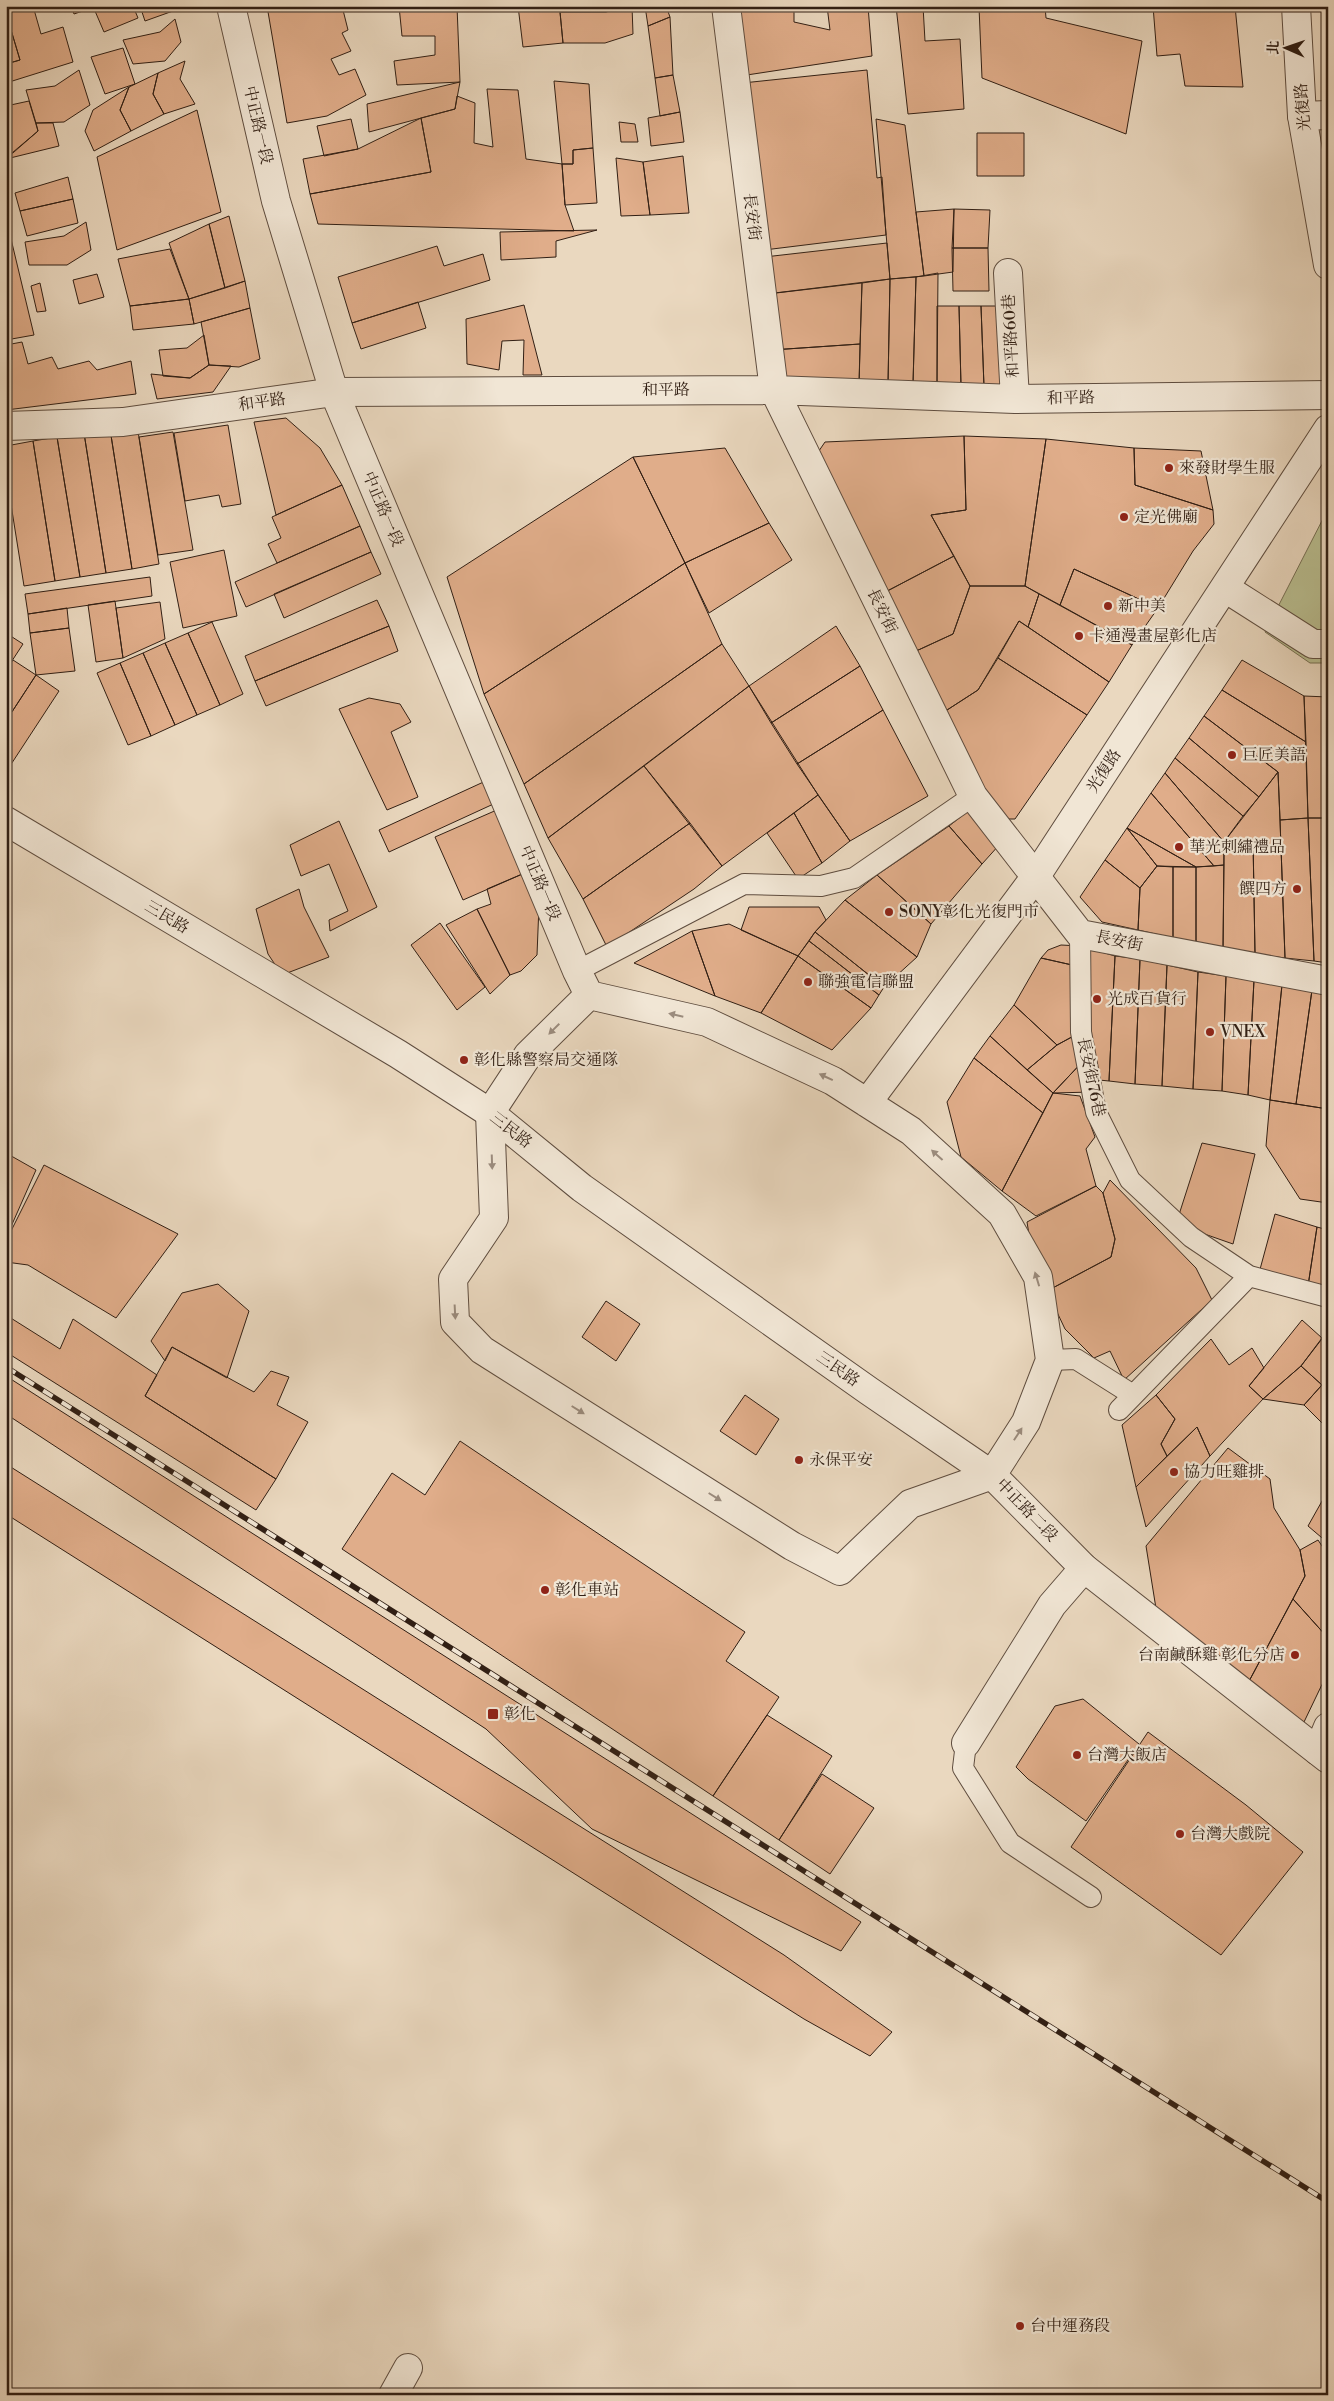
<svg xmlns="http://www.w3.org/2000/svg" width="1334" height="2401" font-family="'Libre Bodoni','Noto Serif TC',serif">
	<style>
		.green { fill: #b9be90; stroke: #756e52 }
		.building { fill: #e0ad8a; stroke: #311f14 }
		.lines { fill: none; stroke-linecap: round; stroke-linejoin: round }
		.service-casing { stroke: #5f4d3f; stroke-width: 22 }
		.pedestrian-casing { stroke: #5f4d3f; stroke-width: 30 }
		.minor-casing { stroke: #5f4d3f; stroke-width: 30 }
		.tertiary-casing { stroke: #5f4d3f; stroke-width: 30 }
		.service { stroke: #f1e6d5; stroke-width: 20 }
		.pedestrian { stroke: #f1e6d5; stroke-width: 28 }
		.minor { stroke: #f1e6d5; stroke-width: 28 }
		.tertiary { stroke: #f1e6d5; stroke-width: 28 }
		.rail-casing { stroke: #311f14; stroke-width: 5.5 }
		.rail { stroke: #f1e6d5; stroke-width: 4; stroke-dasharray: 11; stroke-linecap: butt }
		.oneway { fill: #9b8c7e }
		.poi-dot { fill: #8f2418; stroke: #f1e6d5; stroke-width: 2 }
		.labels { text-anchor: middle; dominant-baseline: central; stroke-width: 4.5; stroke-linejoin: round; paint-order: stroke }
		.street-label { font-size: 16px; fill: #311f14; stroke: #f1e6d5 }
		.poi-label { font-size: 16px; fill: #311f14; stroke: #f1e6d5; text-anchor: start }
	</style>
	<rect width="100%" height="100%" fill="#ead8bf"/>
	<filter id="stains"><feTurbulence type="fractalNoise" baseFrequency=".004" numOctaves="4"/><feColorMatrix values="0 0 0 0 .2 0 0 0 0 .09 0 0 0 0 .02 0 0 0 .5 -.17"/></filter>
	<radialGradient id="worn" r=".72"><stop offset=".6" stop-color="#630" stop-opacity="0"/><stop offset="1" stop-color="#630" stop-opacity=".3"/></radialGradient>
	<path class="green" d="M1328 509V663H1310L1265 632Z"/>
	<path class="building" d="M33 6 41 34 63 27 73 62 6 83V64L20 60 6 13Z
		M71 6H97L74 14Z
		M106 6H133L138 18 104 32 95 11Z
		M140 6H187L145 21Z
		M267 6H342L348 30 342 33 351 51 331 59 339 75 355 69 366 95 327 116 287 123Z
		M399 6H457L460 82 397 85 394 61 435 55V36H402Z
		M518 6H619L606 12H560L563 43 523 47Z
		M632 6 633 34 605 43H563L560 12H606Z
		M645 6H666L670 17 648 26Z
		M714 6H794V22L830 30 827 6H868L872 56 727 78Z
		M896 6H923L925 41 960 39 964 109 908 114Z
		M981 6H1045L1046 18 1142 41 1126 134 982 78 979 7Z
		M1153 6H1235L1243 87 1185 86 1180 54 1157 56Z
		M670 17 673 75 655 78 648 26Z
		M175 19 181 42 165 61 133 64 123 40 160 32Z
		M8 20 20 60 6 64V21Z
		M123 48 135 84 105 94 91 57Z
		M185 61 180 79 195 104 164 114 153 94 158 73Z
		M79 70 90 105 64 122 36 123 26 90 55 86Z
		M867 70 877 178 882 177 886 235 748 252 733 84Z
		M158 73 153 94 164 114 131 131 120 110 129 87Z
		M673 75 680 112 660 116 655 78Z
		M554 81 589 84 593 148 573 150V164H562Z
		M460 82 455 109 369 132 367 104Z
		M129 87 120 110 131 131 94 151 85 131 93 110Z
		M487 89 518 90 526 159 562 164 565 205 574 231 318 224 310 194 431 172 421 118 455 109 457 96 475 103 474 143 493 147Z
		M29 101 38 131 6 158V106Z
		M197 110 221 212 117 250 97 157Z
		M680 112 684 142 651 146 648 118Z
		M421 118 431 172 310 194 303 159 358 149Z
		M351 119 358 149 324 156 317 126Z
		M876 119 905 125 924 276 890 279Z
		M619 122 635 124 638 142H621Z
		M36 123H53L59 146 6 159 38 131Z
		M977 133H1024V176H977Z
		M593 148 597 203 565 205 562 164H573V150Z
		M683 156 689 213 650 215 643 162Z
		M616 158 643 162 650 215 621 216Z
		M68 177 73 199 20 211 15 193Z
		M73 199 78 223 27 236 20 211Z
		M954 209 990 210 988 248H952Z
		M954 209 953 272 924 276 916 212Z
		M229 216 245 281 225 288 209 224Z
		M6 218 34 335 6 340Z
		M86 222 91 250 67 265H29L25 242 64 236Z
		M209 224 225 288 189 299 169 243Z
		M597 230 556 241V257L501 260 500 232Z
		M887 243 890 279 750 296 747 259Z
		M437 246 444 266 483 254 490 280 352 323 338 277Z
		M952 248H988L989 291H953Z
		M170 249 189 299 130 306 118 259Z
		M938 273 937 385 913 384 916 277Z
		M97 274 104 297 79 304 73 280Z
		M916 277 913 384H888L890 279Z
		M890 279 888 384 859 385 862 283Z
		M245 281 250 308 194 324 189 299Z
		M40 283 46 311 37 312 31 286Z
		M862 283 860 344 757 351 750 296Z
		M189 299 194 324 133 330 130 306Z
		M418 302 426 328 361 349 352 323Z
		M524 305 542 375H523L524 340 502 341 499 370 467 364 466 319Z
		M937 306H959L961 386 937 385Z
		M959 306H981L984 387 961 386Z
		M981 306H1002L1007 388 984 387Z
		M250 308 260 359 239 367 209 365 201 322Z
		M204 335 209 365 190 378 163 376 159 350 187 348Z
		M22 342 28 364 52 357 58 369 89 361 97 370 131 361 136 394 6 410V345Z
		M860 344 859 385 761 389 757 351Z
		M209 365 231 366 213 392 157 399 151 374 190 378Z
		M286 418 320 448 342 485 276 515 254 422Z
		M137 425 159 564 132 569 110 429Z
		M228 425 241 504 222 507 219 495 185 501 174 433Z
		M110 429 132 569 106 573 84 433Z
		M173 432 193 550 158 555 139 437Z
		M84 433 106 573 80 577 57 437Z
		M964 436 966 510 931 515 954 556 872 599 808 467 825 442Z
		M964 436 1046 439 1025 586H970L931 515 966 510Z
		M57 437 80 577 55 581 33 441Z
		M1046 439 1134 448 1135 485 1213 510 1214 524 1193 551 1158 608 1074 569 1060 605 1025 586Z
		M33 441 55 581 24 586 6 473V446Z
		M725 448 769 523 685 563 633 457Z
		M1134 448 1201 451 1213 510 1135 485Z
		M633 457 685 563 484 694 447 577Z
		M342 485 360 526 277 563 268 544 281 538 272 517Z
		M769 523 792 560 709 613 685 563Z
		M360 526 371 552 246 607 235 582Z
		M224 550 237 616 183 628 170 562Z
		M371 552 381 574 284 618 274 594Z
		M954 556 970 586 953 634 901 658 872 599Z
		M685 563 722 644 524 784 484 694Z
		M1074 569 1158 608 1132 645 1060 605Z
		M150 577 152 596 28 614 25 594Z
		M970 586H1025L1039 594 1028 627 1019 621 978 690 930 721 901 658 953 634Z
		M1039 594 1132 645 1109 682 1028 627Z
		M377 600 389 626 255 681 245 656Z
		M115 601 123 658 96 662 88 605Z
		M160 602 165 639 123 658 116 608Z
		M67 608 69 628 30 633 28 614Z
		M1019 621 1109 682 1087 715 998 658Z
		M212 622 243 694 220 705 188 633Z
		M389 626 398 651 266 706 255 681Z
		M836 626 860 666 771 723 749 686Z
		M69 628 75 671 36 675 30 633Z
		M6 633 23 644 6 670Z
		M188 633 220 705 197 715 165 643Z
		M165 643 197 715 175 725 143 653Z
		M722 644 749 686 548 838 524 784Z
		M143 653 175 725 151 736 120 663Z
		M998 658 1087 715 1015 819H987L930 721 978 690Z
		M13 660 36 675 6 721V670Z
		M1242 660 1304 696 1306 742 1222 690Z
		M120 663 151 736 128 745 97 673Z
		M860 666 883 710 797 764 771 723Z
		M36 675 59 691 6 772V721Z
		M749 686 818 795 722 866 644 766Z
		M1222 690 1306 742 1308 818 1280 820 1278 772 1204 716Z
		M1304 696 1328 697V818H1308Z
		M369 698 400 704 411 722 391 732 418 797 387 810 339 709Z
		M883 710 928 796 850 841 797 764Z
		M1204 716 1278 772 1259 797 1189 738Z
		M1189 738 1259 797 1243 816 1175 758Z
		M1175 758 1243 816 1224 842 1165 773Z
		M644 766 690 823 583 899 548 838Z
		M1278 772 1280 820 1285 958 1255 954 1253 839 1224 842Z
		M1165 773 1224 842V865L1214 866 1151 793Z
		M490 779 500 801 389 852 379 830Z
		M1151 793 1214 866 1196 867 1127 828Z
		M818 795 850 841 822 863 794 813Z
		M972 808 1000 844 982 864 949 826Z
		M499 809 527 872 463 900 435 837Z
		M794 813 822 863 798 879 767 833Z
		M1308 818 1314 961 1285 958 1280 820Z
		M1308 818H1328V963L1314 961Z
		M339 821 377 907 330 931 329 920 348 911 329 864 301 876 290 845Z
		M690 823 722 866 694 889 607 947 583 899Z
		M949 826 982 864 931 924 877 875Z
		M1127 828 1196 867 1157 866Z
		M1127 828 1157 866 1140 888 1105 860Z
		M1253 839 1255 954 1223 950 1224 842Z
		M1105 860 1140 888 1138 930 1102 922 1080 897Z
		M1224 865 1223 950 1196 943V867Z
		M1157 866 1173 867V938L1138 930 1140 888Z
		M1173 867H1196V943L1173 938Z
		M527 872 539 905 537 955 521 971 510 975 477 909 491 904 487 889Z
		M877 875 931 924 917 957 845 900Z
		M299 889 304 907 329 957 282 975 268 954 256 909Z
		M845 900 917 957 884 987 815 932Z
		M749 907H819L826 920 815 932 798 956 741 930Z
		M477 909 510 975 490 994 446 925Z
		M440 923 485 987 457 1010 411 945Z
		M729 924 798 956 761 1013 715 996 692 931Z
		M692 931 715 996 634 963Z
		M815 932 884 987 879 995 809 941Z
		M809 941 879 995 871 1008 798 956Z
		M1061 945 1081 946V967L1041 958 1048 950Z
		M1081 946 1115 956 1109 1081 1089 1079Z
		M798 956 871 1008 832 1050 761 1013Z
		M1115 956 1140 959 1135 1084 1109 1081Z
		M1041 958 1081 967V1032L1057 1045 1014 1005Z
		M1140 959 1167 965 1162 1086 1135 1084Z
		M1167 965 1198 972 1193 1089 1162 1086Z
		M1198 972 1226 976 1222 1091 1193 1089Z
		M1226 976 1254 980 1248 1095 1222 1091Z
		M1254 980 1282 985 1270 1100 1248 1095Z
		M1282 985 1312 990 1296 1104 1270 1100Z
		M1312 990 1328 994V1109L1296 1104Z
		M1014 1005 1057 1045 1027 1070 990 1036Z
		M1081 1032 1086 1058 1053 1093 1027 1070 1057 1045Z
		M990 1036 1053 1093 1043 1113 974 1058Z
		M974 1058 1043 1113 1002 1191 961 1157 947 1102Z
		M1086 1058 1092 1092 1053 1093Z
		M1053 1093 1080 1096 1095 1137 1086 1149 1096 1186 1036 1216 1002 1191Z
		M1270 1100 1328 1109V1203L1300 1199 1266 1146Z
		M1202 1143 1255 1154 1233 1244 1176 1224Z
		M6 1153 36 1170 6 1238Z
		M44 1165 178 1234 116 1318 28 1265 6 1262V1241Z
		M1110 1180 1196 1268 1212 1300 1124 1380 1110 1351 1094 1358 1065 1329 1047 1291 1111 1257 1115 1239 1103 1193Z
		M1096 1186 1103 1193 1115 1239 1111 1257 1047 1291 1031 1247 1027 1222Z
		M1275 1214 1317 1227 1308 1286 1259 1273Z
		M1317 1227 1328 1230V1293L1308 1286Z
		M218 1284 249 1311 227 1378 172 1347 165 1361 151 1341 182 1293Z
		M606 1301 640 1324 616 1361 582 1337Z
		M6 1315 60 1349 73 1319 157 1375 145 1396 276 1479 256 1510 6 1352Z
		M1302 1320 1322 1338 1301 1366 1263 1399 1249 1386Z
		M1328 1331V1378L1322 1385 1301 1366Z
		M1211 1339 1229 1365 1252 1348 1264 1368 1249 1386 1263 1399 1210 1456 1197 1427 1167 1456 1161 1444 1175 1419 1156 1395Z
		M172 1347 254 1392 271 1371 289 1377 277 1405 308 1422 276 1479 145 1396Z
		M1301 1366 1322 1385 1304 1405 1263 1399Z
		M6 1376 861 1922 841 1951 592 1829 486 1729 6 1414Z
		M1328 1378V1429L1304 1405Z
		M745 1395 779 1419 756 1455 720 1431Z
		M1156 1395 1175 1419 1161 1444 1167 1456 1136 1487 1122 1425Z
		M1197 1427 1210 1456 1146 1527 1136 1487Z
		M460 1441 745 1632 726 1661 779 1697 713 1796 342 1549 392 1473 425 1495Z
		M1228 1448 1270 1479 1274 1508 1300 1550 1305 1576 1247 1685 1158 1621 1146 1546Z
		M6 1464 784 1955 892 2032 870 2056 804 2019 6 1514Z
		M1326 1494 1328 1496V1543L1308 1526Z
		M1318 1540 1328 1555V1638L1293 1599 1305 1576 1300 1550Z
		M1293 1599 1328 1638V1672L1304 1722 1247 1685Z
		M1083 1699 1139 1744 1086 1821 1028 1779 1016 1767 1055 1706Z
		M767 1715 832 1756 779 1840 713 1796Z
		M1148 1732 1246 1805 1303 1852 1221 1955 1071 1847Z
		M822 1774 874 1808 830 1874 779 1840Z"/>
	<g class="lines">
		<defs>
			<path id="service" d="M1080 934 1081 1032 1096 1112 1130 1180 1191 1237 1249 1276 1328 1297
				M577 971 744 884 821 886 854 878 973 796
				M1050 1360 1076 1359 1133 1395
				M1119 1410 1249 1276
				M966 1743 963 1768 1010 1843 1091 1897"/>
			<path id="pedestrian" d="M1225 588 1313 644H1328"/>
			<path id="minor" d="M726 6 774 390 973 796 1080 934 1328 981
				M1302 116 1328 115
				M1008 273 1015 399
				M6 426 123 422 334 392 774 390 1015 399 1328 395
				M490 1113 494 1218 453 1279 455 1322 482 1350 792 1546 840 1571 910 1504 992 1475
				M966 1743 1052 1605 1084 1568
				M1318 1751 1328 1727
				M393 2395 408 2368"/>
			<path id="tertiary" d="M231 6 276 201 334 392 577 971 589 995 707 1022 833 1081 911 1131 1002 1214 1038 1277 1050 1360 1026 1422 992 1475
				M1296 6 1302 116 1328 265
				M6 821 398 1054 490 1113 582 1188 869 1391 992 1475 1084 1568 1328 1759
				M867 1103 1036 876 1328 429
				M490 1113 528 1055 589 995"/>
		</defs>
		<use href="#service" class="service-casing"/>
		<use href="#pedestrian" class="pedestrian-casing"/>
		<use href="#minor" class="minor-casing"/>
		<use href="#tertiary" class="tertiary-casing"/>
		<use href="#service" class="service"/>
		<use href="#pedestrian" class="pedestrian"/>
		<use href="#minor" class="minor"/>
		<use href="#tertiary" class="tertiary"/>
		<defs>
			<path id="rail" d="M6 1367 1328 2202"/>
		</defs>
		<use href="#rail" class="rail-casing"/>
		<use href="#rail" class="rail"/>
	</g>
	<defs><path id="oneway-solid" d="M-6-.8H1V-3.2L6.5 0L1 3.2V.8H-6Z" transform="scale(1.25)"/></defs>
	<g class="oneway">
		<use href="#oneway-solid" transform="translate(676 1015) rotate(-167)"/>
		<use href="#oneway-solid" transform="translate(554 1029) rotate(135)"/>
		<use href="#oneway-solid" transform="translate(826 1077) rotate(-155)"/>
		<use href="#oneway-solid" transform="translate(937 1155) rotate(-138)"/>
		<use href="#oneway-solid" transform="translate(492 1162) rotate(88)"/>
		<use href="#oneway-solid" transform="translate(1037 1279) rotate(-107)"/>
		<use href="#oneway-solid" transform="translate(455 1312) rotate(87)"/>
		<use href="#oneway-solid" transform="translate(578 1410) rotate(32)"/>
		<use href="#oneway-solid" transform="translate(1018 1434) rotate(-57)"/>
		<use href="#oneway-solid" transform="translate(715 1497) rotate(32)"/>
	</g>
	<g class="poi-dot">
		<circle cx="1169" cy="468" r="5"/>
		<circle cx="1124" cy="517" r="5"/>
		<circle cx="1108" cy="606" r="5"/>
		<circle cx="1079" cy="636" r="5"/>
		<circle cx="1232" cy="755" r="5"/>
		<circle cx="1179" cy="847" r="5"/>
		<circle cx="1297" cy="889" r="5"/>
		<circle cx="889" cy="912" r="5"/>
		<circle cx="808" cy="982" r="5"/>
		<circle cx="1097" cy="999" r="5"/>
		<circle cx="1210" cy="1032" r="5"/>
		<circle cx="464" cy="1060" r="5"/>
		<circle cx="799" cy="1460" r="5"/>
		<circle cx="1174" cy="1472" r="5"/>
		<circle cx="545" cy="1590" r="5"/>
		<circle cx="1295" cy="1655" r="5"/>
		<rect x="487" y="1708" width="12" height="12" rx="2.5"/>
		<circle cx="1077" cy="1755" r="5"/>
		<circle cx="1180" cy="1834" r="5"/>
		<circle cx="1020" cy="2326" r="5"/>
	</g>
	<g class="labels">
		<g class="street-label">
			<text transform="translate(1303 107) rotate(-95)">光復路</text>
			<text transform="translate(258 125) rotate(77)">中正路一段</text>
			<text transform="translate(752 217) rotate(83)">長安街</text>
			<text transform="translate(1011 336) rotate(-93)">和平路60巷</text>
			<text x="666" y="390">和平路</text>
			<text transform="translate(1071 398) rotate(-1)">和平路</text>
			<text transform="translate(262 402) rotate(-8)">和平路</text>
			<text transform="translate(383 509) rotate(67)">中正路一段</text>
			<text transform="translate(882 611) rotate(64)">長安街</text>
			<text transform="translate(1104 771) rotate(-57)">光復路</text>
			<text transform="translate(540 883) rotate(67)">中正路一段</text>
			<text transform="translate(167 917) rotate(31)">三民路</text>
			<text transform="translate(1119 941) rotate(11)">長安街</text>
			<text transform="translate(1091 1077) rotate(78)">長安街76巷</text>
			<text transform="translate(511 1130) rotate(38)">三民路</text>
			<text transform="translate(838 1369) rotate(35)">三民路</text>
			<text transform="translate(1027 1510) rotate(46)">中正路二段</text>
		</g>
		<g class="poi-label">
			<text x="1179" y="468">來發財學生服</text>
			<text x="1134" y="517">定光佛廟</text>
			<text x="1118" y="606">新中美</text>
			<text x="1089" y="636">卡通漫畫屋彰化店</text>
			<text x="1242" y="755">巨匠美語</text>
			<text x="1189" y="847">華光刺繡禮品</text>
			<text x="1287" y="889" text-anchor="end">饌四方</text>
			<text x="899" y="912">SONY彰化光復門市</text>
			<text x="818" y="982">聯強電信聯盟</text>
			<text x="1107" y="999">光成百貨行</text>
			<text x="1220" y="1032">VNEX</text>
			<text x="474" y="1060">彰化縣警察局交通隊</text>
			<text x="809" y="1460">永保平安</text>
			<text x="1184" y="1472">協力旺雞排</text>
			<text x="555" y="1590">彰化車站</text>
			<text x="1285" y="1655" text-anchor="end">台南鹹酥雞 彰化分店</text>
			<text x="504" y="1714">彰化</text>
			<text x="1087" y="1755">台灣大飯店</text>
			<text x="1190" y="1834">台灣大戲院</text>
			<text x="1030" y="2326">台中運務段</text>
		</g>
	</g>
	<rect width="1334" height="2401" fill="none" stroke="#ead8bf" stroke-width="25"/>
	<rect x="8" y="8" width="1319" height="2386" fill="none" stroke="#311f14" stroke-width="2.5"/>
	<rect x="12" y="12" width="1309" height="2376" fill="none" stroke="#311f14"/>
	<g transform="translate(1286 48) rotate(272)" stroke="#f1e6d5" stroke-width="4" paint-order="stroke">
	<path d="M0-4L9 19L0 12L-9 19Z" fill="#311f14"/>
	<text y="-8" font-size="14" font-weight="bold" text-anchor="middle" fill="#311f14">北</text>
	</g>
	<rect width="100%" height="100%" filter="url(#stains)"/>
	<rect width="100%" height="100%" fill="url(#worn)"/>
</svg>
